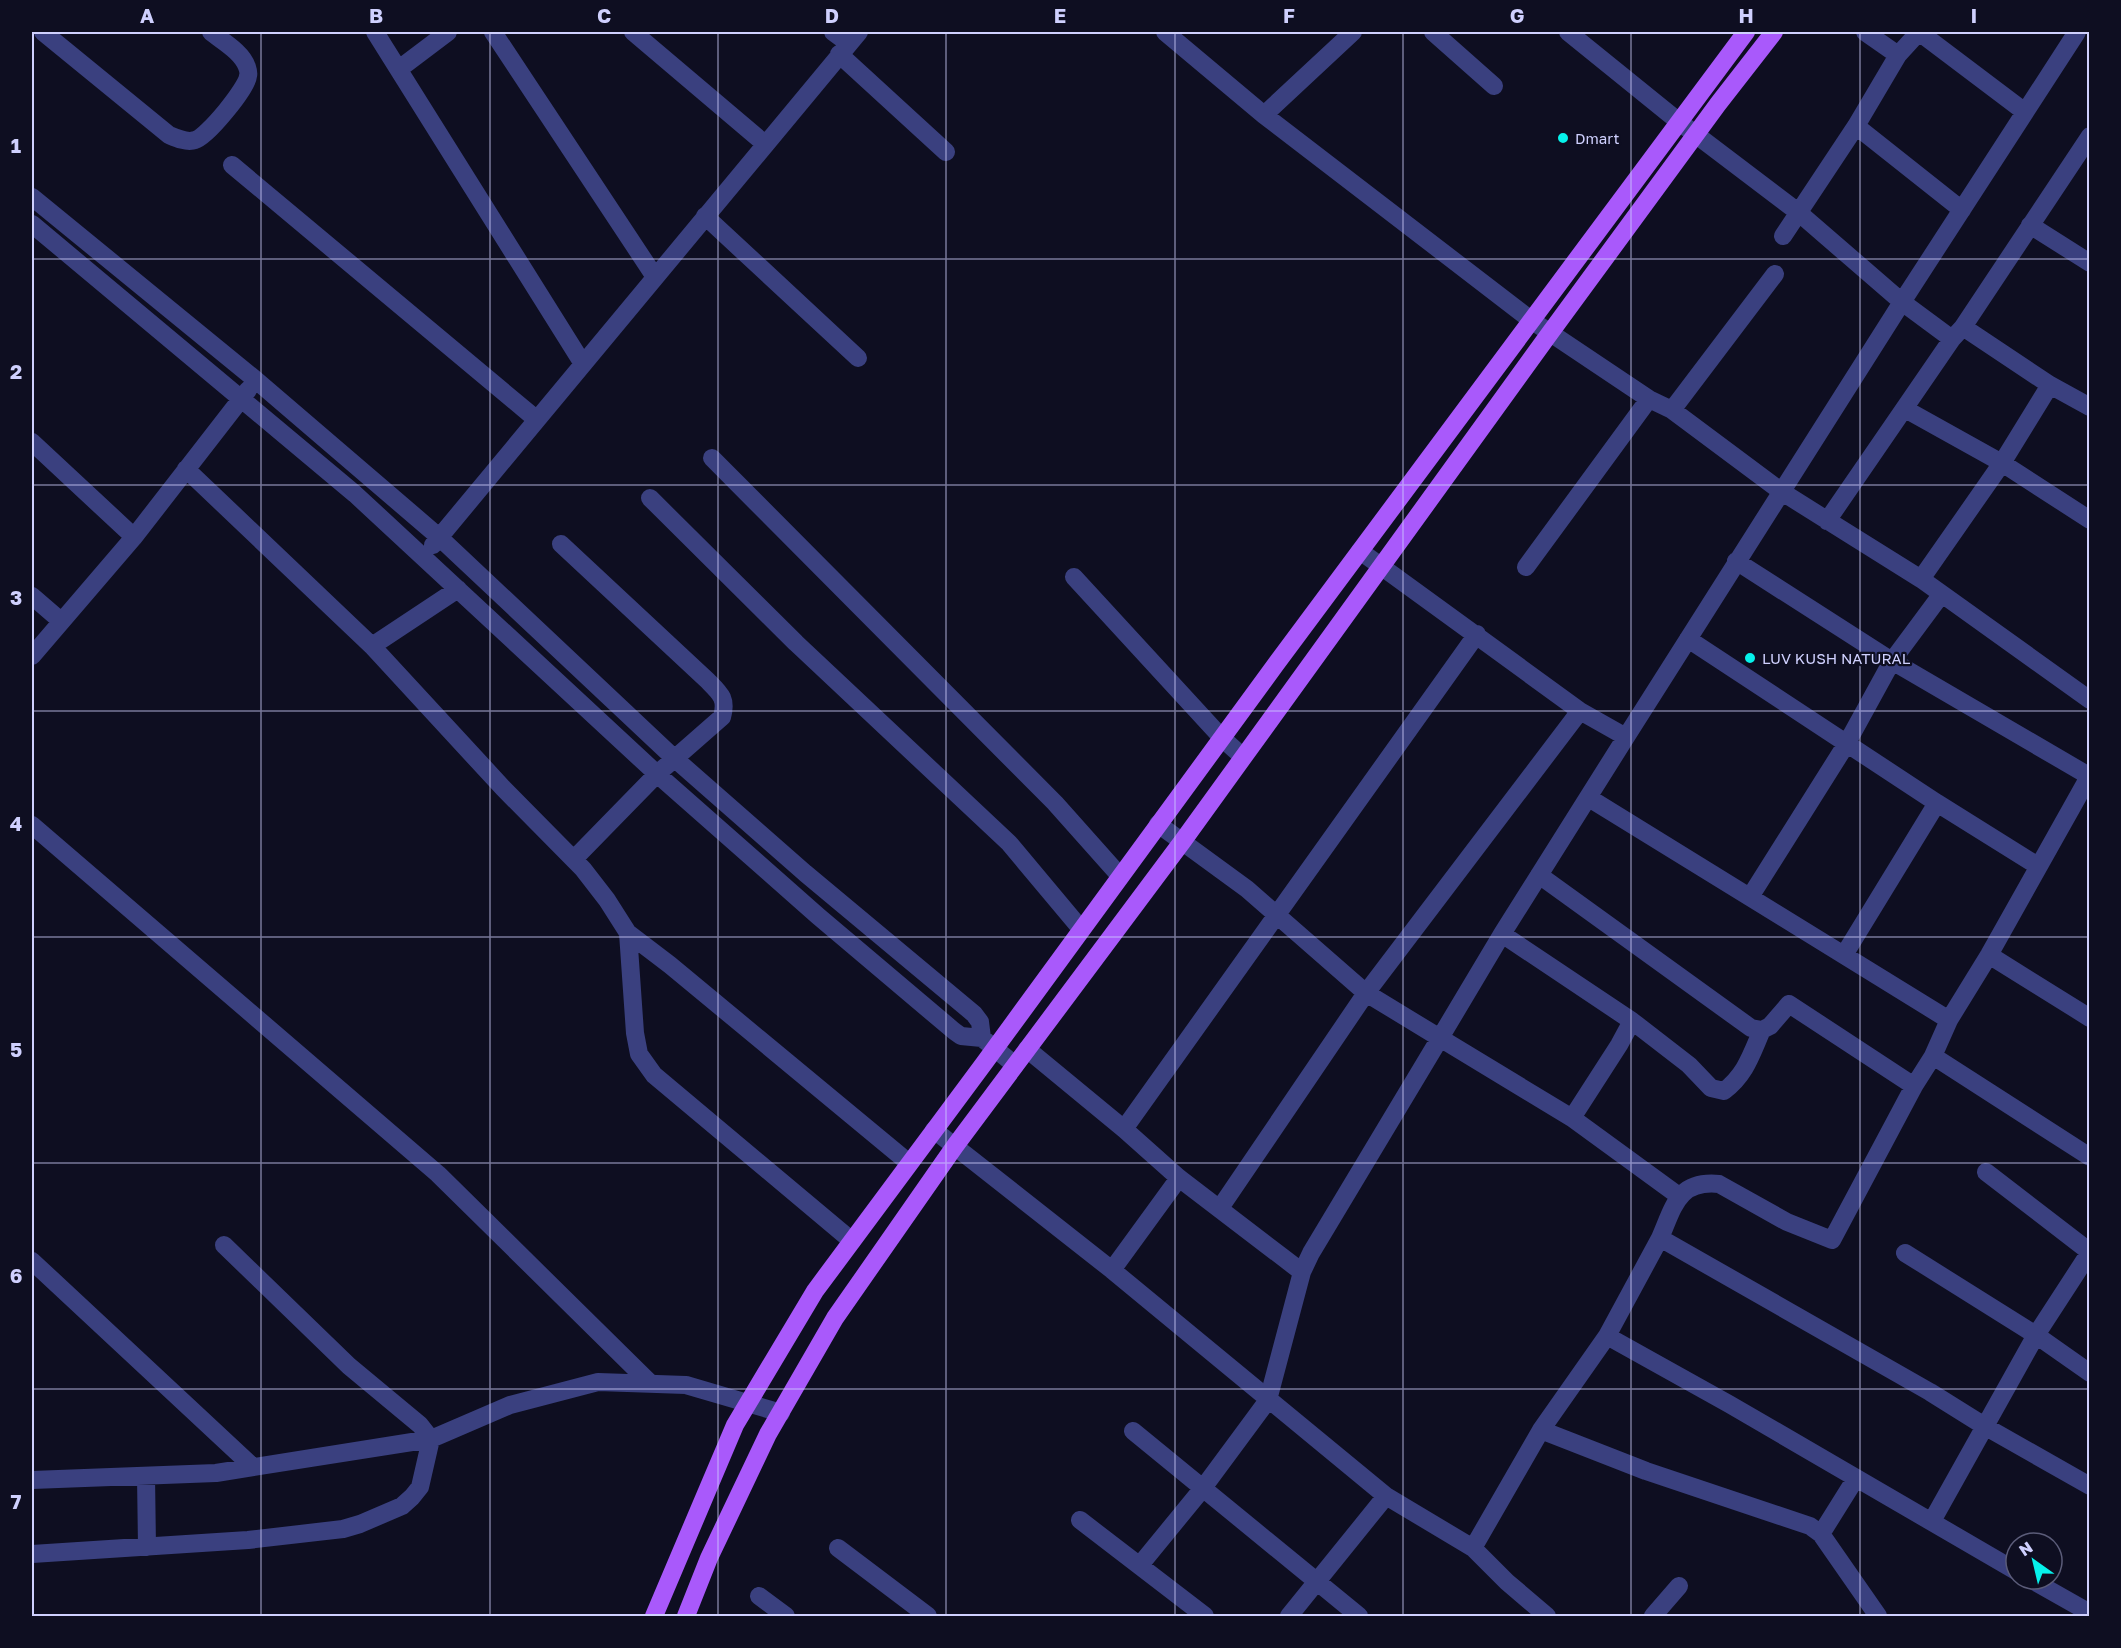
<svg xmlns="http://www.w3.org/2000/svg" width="2121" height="1648" font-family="'Golos Text',sans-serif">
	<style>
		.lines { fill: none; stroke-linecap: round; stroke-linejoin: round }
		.minor { stroke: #3a407f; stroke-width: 18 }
		.major { stroke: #a959fb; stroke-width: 18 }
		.grid { fill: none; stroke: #cfd0fe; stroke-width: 1.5; stroke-opacity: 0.55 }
		.poi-dot { fill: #06f2eb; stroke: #0e0e21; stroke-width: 2 }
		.labels { text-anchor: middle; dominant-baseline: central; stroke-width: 4.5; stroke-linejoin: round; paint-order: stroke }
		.poi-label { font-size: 15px; fill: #cfd0fe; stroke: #0e0e21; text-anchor: start }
		.neatline { fill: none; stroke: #cfd0fe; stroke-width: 2 }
		.grid-label { font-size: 20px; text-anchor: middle; font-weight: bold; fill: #cfd0fe }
	</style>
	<rect width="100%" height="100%" fill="#0e0e21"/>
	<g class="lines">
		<path class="minor" d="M43 32 169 135C176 138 187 143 195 140 207 137 247 88 248 76 249 73 248 70 247 67 242 52 222 41 211 32
			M375 32 583 364
			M493 32 655 277
			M633 32 765 144
			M833 32 848 43
			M1165 32 1264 115 1531 320 1649 399 1672 410 1782 492 1921 579 2090 700
			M1433 32 1494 86
			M1568 32 1678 121 1798 212 1902 302 2077 32
			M1865 32 1898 55
			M1919 32 2025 112
			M839 54 946 152
			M399 69 448 32
			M1264 115 1353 32
			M1856 126 1962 210
			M232 165 536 419
			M32 197 256 380 439 537 674 758 805 873 974 1014 980 1022 982 1038
			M705 216 858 358
			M32 224 355 494 657 774 818 916 954 1031 961 1036 982 1038 1015 1065
			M2030 225 2090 263
			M1783 236 1856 126 1898 55 1919 32
			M1963 327 2090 136
			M1905 409 2002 463 2090 520
			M1672 410 1775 274
			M32 442 134 537
			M712 458 1055 803 1120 876
			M186 469 372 646 503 788 583 869 607 900 628 933 670 965 909 1163
			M650 498 796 643 1009 843 1081 929
			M1827 521 1952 339
			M561 544 708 681C721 694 727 699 722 717L657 774 574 859
			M433 545 859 32
			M1736 561 1892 661 2089 776
			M1526 567 1649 399
			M1074 577 1222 738 1243 757
			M1921 579 2002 463 2050 385
			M32 596 61 621
			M1688 639 1937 803 2038 866
			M372 646 458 589
			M32 656 134 537 248 390
			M1580 711 1626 737 1902 302 1952 339 1963 327 2050 385 2090 407
			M2090 775 1989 955 1949 1020 1933 1056 1914 1086 1832 1240 1787 1222 1719 1184C1678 1180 1674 1206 1660 1238L1930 1392 1986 1427 2090 1486
			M1589 798 1949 1020
			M1158 824 1247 889 1366 993 1440 1038 1502 934 1626 737
			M32 825 438 1174 650 1383
			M1539 875 1751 1028 1762 1030 1770 1026 1789 1004 1914 1086
			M1750 897 1847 743 1892 661 1941 595
			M628 933 635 1033 639 1054 654 1075 852 1241
			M1502 934 1632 1021 1689 1065 1711 1088 1724 1091C1746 1074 1751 1055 1762 1030
			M1844 955 1937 803
			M1989 955 2090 1018
			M1027 1049 1124 1129 1179 1178 1302 1272
			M1933 1056 2090 1157
			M1572 1118 1619 1045 1632 1021
			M1124 1129 1477 634
			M934 1130 1112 1270 1386 1496 1473 1548 1507 1582 1547 1616
			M1986 1172 2090 1252
			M1220 1208 1366 993 1580 711 1360 551
			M1660 1238 1607 1336 1729 1404 2016 1571
			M1905 1253 2036 1335 2090 1373
			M32 1261 253 1467
			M1112 1270 1179 1178
			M1541 1430 1646 1471 1810 1526 1821 1534 1878 1616
			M1133 1431 1359 1616
			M146 1476 147 1547
			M32 1480 216 1473 431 1439 510 1405 598 1382 686 1385 781 1413
			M1080 1520 1205 1616
			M1932 1521 2036 1335 2090 1252
			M1821 1534 1856 1478
			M838 1548 928 1616
			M1473 1548 1541 1430 1607 1336
			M32 1554 248 1540 343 1529 360 1524 402 1506 412 1497 420 1487 431 1439 420 1425 349 1366 224 1245
			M1140 1565 1203 1488 1268 1400 1302 1272 1311 1253 1440 1038 1572 1118 1679 1196
			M2030 1579 2090 1613
			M759 1596 786 1616
			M1289 1616 1386 1496
			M1653 1616 1679 1586"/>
		<path class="major" d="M654 1616 735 1425 815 1291 985 1062 1276 664 1746 32
			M686 1616 709 1558 768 1434 835 1318 955 1146 1182 842 1550 333 1718 104 1774 32"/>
	</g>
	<path class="grid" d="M261 32V1616M490 32V1616M718 32V1616M946 32V1616M1175 32V1616M1403 32V1616M1631 32V1616M1860 32V1616M32 259H2090M32 485H2090M32 711H2090M32 937H2090M32 1163H2090M32 1389H2090"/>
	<g class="poi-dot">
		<circle cx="1563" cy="138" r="6"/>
		<circle cx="1750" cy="658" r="6"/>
	</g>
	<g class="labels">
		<g class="poi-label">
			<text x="1575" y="138">Dmart</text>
			<text x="1762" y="658">LUV KUSH NATURAL</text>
		</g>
	</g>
	<rect width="2121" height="1648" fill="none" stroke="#0e0e21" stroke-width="66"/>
	<g transform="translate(2034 1561) rotate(326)"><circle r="28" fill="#0e0e21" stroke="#5b5c79" stroke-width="1.5"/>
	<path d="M0-4.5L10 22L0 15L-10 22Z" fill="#06f2eb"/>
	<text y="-9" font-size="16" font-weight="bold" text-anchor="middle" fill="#cfd0fe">N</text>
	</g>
	<rect x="33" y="33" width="2055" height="1582" class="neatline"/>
	<g class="grid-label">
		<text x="147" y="23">A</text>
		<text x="376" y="23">B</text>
		<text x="604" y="23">C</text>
		<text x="832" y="23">D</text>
		<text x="1060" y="23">E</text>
		<text x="1289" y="23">F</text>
		<text x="1517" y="23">G</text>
		<text x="1746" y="23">H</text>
		<text x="1974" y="23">I</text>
		<text x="16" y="153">1</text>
		<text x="16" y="379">2</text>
		<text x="16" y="605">3</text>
		<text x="16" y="831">4</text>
		<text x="16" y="1057">5</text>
		<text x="16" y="1283">6</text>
		<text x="16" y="1509">7</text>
	</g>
</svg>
